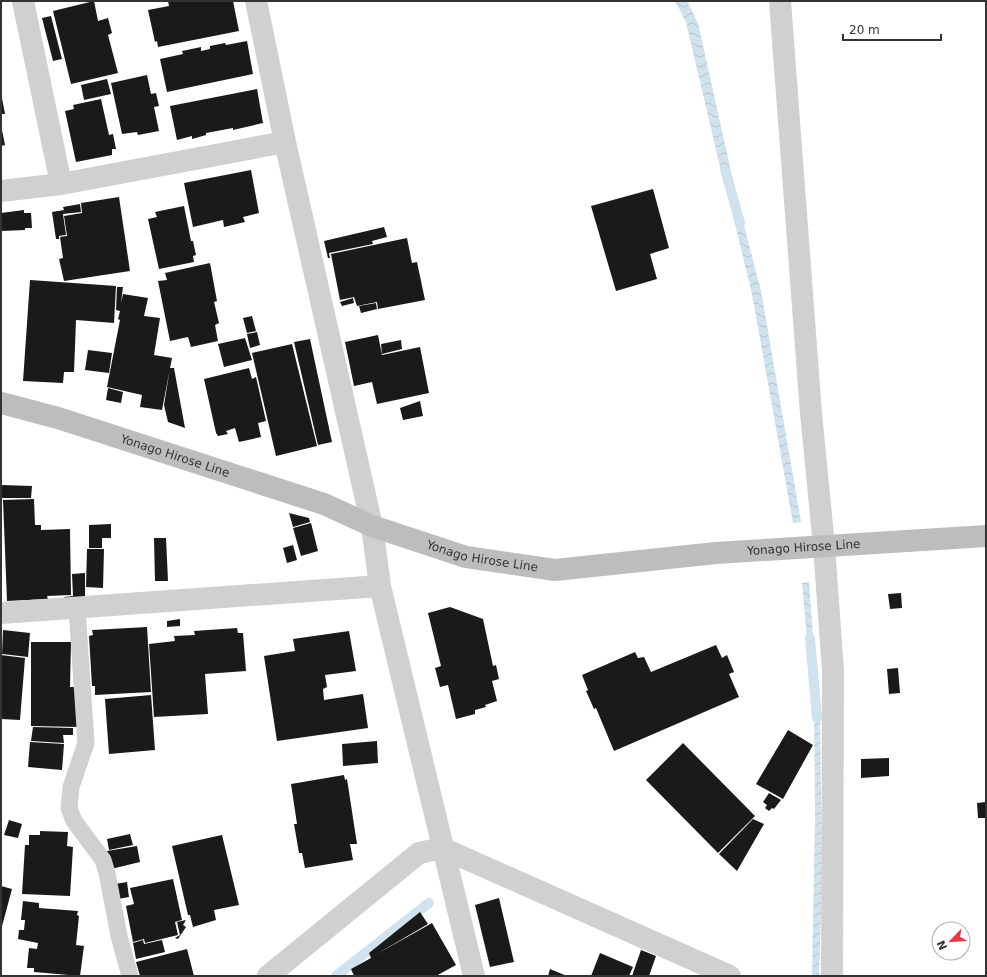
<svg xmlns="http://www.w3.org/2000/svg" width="987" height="977" font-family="'DejaVu Sans',sans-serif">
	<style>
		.water { fill: url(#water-waves) }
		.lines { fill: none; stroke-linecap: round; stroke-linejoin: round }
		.stream { stroke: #cfe2ee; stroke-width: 10 }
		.building { fill: #1a1a1a }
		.service { stroke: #d0d0d0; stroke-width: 17 }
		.minor { stroke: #d0d0d0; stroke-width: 22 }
		.tertiary { stroke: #d0d0d0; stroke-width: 22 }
		.secondary { stroke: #bdbdbd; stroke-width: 22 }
		.labels { text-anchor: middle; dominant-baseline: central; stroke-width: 4; stroke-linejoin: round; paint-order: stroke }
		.street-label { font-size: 12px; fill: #333; stroke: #fff }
	</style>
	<defs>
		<pattern id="water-waves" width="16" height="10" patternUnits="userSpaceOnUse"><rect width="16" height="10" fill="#cfe2ee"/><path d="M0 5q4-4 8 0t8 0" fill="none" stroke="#b2c2cd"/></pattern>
	</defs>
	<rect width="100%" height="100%" fill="#fff"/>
	<path class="water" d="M675 1H687L698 23 733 181 724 184 686 22Z
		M740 210 761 291 801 522 793 523 752 294 732 212Z
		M809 582 814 650 808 651 802 583Z
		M814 705 820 706 822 884 819 976H812L815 818Z"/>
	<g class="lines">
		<path class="stream" d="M725 169 740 223
			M810 638 817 718
			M336 976 429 903"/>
	</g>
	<path class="building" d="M94 1 98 21 108 18 112 33 108 35 118 73 71 84 53 11Z
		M168 1H233L239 31 158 47 157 41 155 42 148 10 169 6Z
		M51 16 62 59 53 61 42 18Z
		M247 41 253 74 167 92 160 59 183 54 182 51 201 47V51L210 49V46L225 43 226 45Z
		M147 75 151 94 156 93 159 106 154 107 159 131 138 135 137 132 122 134 111 83Z
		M107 79 111 94 84 100 81 85Z
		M257 89 263 123 233 130V128L206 133V135L192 139V136L177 140 170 106Z
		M1 98H2L5 114H1Z
		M101 99 109 135 113 134 116 149H112V155L76 162 65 111 74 109 73 105Z
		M1 125 5 145 1 146Z
		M251 170 259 213 243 217 245 222 224 227 223 220 193 227 184 183Z
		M653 189 669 248 650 254 657 279 616 291 591 206Z
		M119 197 130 271 64 281 59 259 63 258 60 237 67 236 64 216 82 213 81 203Z
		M80 204 81 212 63 214 66 235 59 236V239H56L52 212 64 210 63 207Z
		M184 206 191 241H193L196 255 193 256 194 262 159 269 148 219 157 217 155 212Z
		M24 210V213H31L32 228H25V230L1 231V213Z
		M384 227 387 237 372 241 373 244 329 253 330 258H328L324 241Z
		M407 238 412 263 417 262 425 300 378 309 377 302 357 306 354 297 340 300 331 254Z
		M210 263 217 301 214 302 219 323 215 325 218 341 191 347 188 337 170 341 158 281 167 280 165 273Z
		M30 280 116 286 114 323 76 320 74 372H64L63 383 23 381Z
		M117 287H123L121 303 123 294 148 298 144 316 160 318 154 355 172 358 162 410 140 407 142 395 107 387 120 320 118 319 120 311 116 310Z
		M353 298 354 303 342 306 340 302Z
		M376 303 377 309 361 313 359 306Z
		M252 316 256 331 247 333 243 318Z
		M257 332 260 345 250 348 247 334Z
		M378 335 382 355 420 347 429 393 377 404 372 382 354 386 345 342Z
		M245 338 252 360 224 367 218 344Z
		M310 339 332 442 318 445 294 342Z
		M401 340 402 349 382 354 381 344Z
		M292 344 317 446 276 456 252 353Z
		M88 350 112 353 109 373 85 370Z
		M170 368H174L185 428 168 422 164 405Z
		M249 368 252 379 256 377 266 421 258 423 261 437 239 442 235 428 226 431 228 434 218 436 216 433 204 379Z
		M108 388 123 392 121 403 106 400Z
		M420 401 423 416 403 420 400 408Z
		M2 485 32 486 31 498H2Z
		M34 499 35 525H41V530L70 529 71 595 47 596 48 599 7 601 3 500Z
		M289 513 309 518 310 522 293 527Z
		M311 523 318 551 301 556 293 528Z
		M111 524V538H102V548H89V525Z
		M154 538H166L168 581H155Z
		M293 545 297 560 287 563 283 548Z
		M87 549H104L103 588 86 587Z
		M85 573V598L65 599 64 597 73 596 72 574Z
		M901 593 902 608 890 609 888 594Z
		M450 607 483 619 493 666 496 665 499 679 492 681 497 701 485 705 486 707 475 710V714L456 719 448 685 440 687 435 668 441 666 428 613Z
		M180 619V626L167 627V621Z
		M147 627 151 692 95 695V686H92L89 636 93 635 92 630Z
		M237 628 238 633H243L246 671 205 674 208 714 154 717 149 644 175 641 174 636 195 635 194 631Z
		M3 630 30 633 28 657 2 654Z
		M349 631 356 671 325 675 327 687 323 689 324 700 363 694 368 728 277 741 264 656 295 651 293 639Z
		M31 642H71L70 687H78V727L31 726Z
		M716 645 722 658 727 655 734 672 729 674 739 697 614 751 596 708 594 709 586 691 588 690 582 675 635 652 638 658 644 657 651 672Z
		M1 655 25 658 20 720 1 719Z
		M898 668 900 693 889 694 887 669Z
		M151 695 155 750 109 754 105 699Z
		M33 727 73 728V735H63L64 743 31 741Z
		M788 730 813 745 783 799 756 784Z
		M377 741 378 763 343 766 342 744Z
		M30 742 64 744 62 770 28 767Z
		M683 743 755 816 718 853 646 780Z
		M889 758V776L861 778V759Z
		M344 775 345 780 347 779 357 844H350L353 860 305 868 302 853H299L294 824H297L291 784Z
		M769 793 781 800 774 809 772 808 769 811 765 808 767 805 763 802Z
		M986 802V818H978L977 803Z
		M753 819 764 824 737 871 719 854Z
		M9 820 22 824 18 838 4 835Z
		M40 831 68 832 67 846 73 847 70 896 22 894 25 845H29V835H40Z
		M130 834 133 845 109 850 107 839Z
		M222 835 239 905 214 910 216 920 193 927 190 915H188L172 846Z
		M137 846 140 862 111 869 107 851Z
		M173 879 182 920 175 922 178 935 145 943 144 939 133 942 126 906 134 904 130 888Z
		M127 882 129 897 118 899 115 884Z
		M1 886 12 889 1 930Z
		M499 898 514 962 490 967 475 905Z
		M23 901 39 903V908L78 911 77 915 79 916 76 945 84 946 80 976 34 972V968H27L29 948 37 949 38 943 18 939 19 930H24L25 920H21Z
		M420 912 428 924 375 955 432 923 456 965 436 976H354L351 969 371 958 369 953Z
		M186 920 183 925 186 927 178 939 175 938 180 935 177 922Z
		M143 940 144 944 162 940 165 952 136 959 133 943Z
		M187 949 194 976H140L136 962Z
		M641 950 656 956 649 976H632Z
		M600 953 633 967 629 976H591Z
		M550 969 567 976H548Z"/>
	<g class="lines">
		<path class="service" d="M77 608 86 743 71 787 69 808 74 821 103 860 107 873 119 936 130 976"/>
		<path class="minor" d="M23 1 61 184
			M256 1 285 142 372 526 380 586 474 976
			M1 191 61 184 285 142
			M824 546 833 671 832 976
			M1 613 380 586
			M268 976 419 853 442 848 730 976"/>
		<path class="tertiary" d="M780 1 811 413 824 546"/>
		<path class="secondary" id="s1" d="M1 403 58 418 324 504 372 526 466 557 555 570 716 553 986 536"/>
	</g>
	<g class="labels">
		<g class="street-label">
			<text stroke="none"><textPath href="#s1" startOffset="182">Yonago Hirose Line</textPath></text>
			<text stroke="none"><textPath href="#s1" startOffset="830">Yonago Hirose Line</textPath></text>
			<text stroke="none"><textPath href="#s1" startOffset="506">Yonago Hirose Line</textPath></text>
		</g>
	</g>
	<rect width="987" height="977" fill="none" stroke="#333333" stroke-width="4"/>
	<g transform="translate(951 941) rotate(245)"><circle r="19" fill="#ffffff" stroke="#adadad"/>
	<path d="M0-3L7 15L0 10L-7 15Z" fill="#e63946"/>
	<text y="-6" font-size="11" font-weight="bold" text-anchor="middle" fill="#333333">N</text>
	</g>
	<path d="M843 34v6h98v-6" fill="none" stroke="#333333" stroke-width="2"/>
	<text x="849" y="34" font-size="12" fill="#333333" stroke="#ffffff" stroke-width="3" paint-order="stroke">20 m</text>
</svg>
